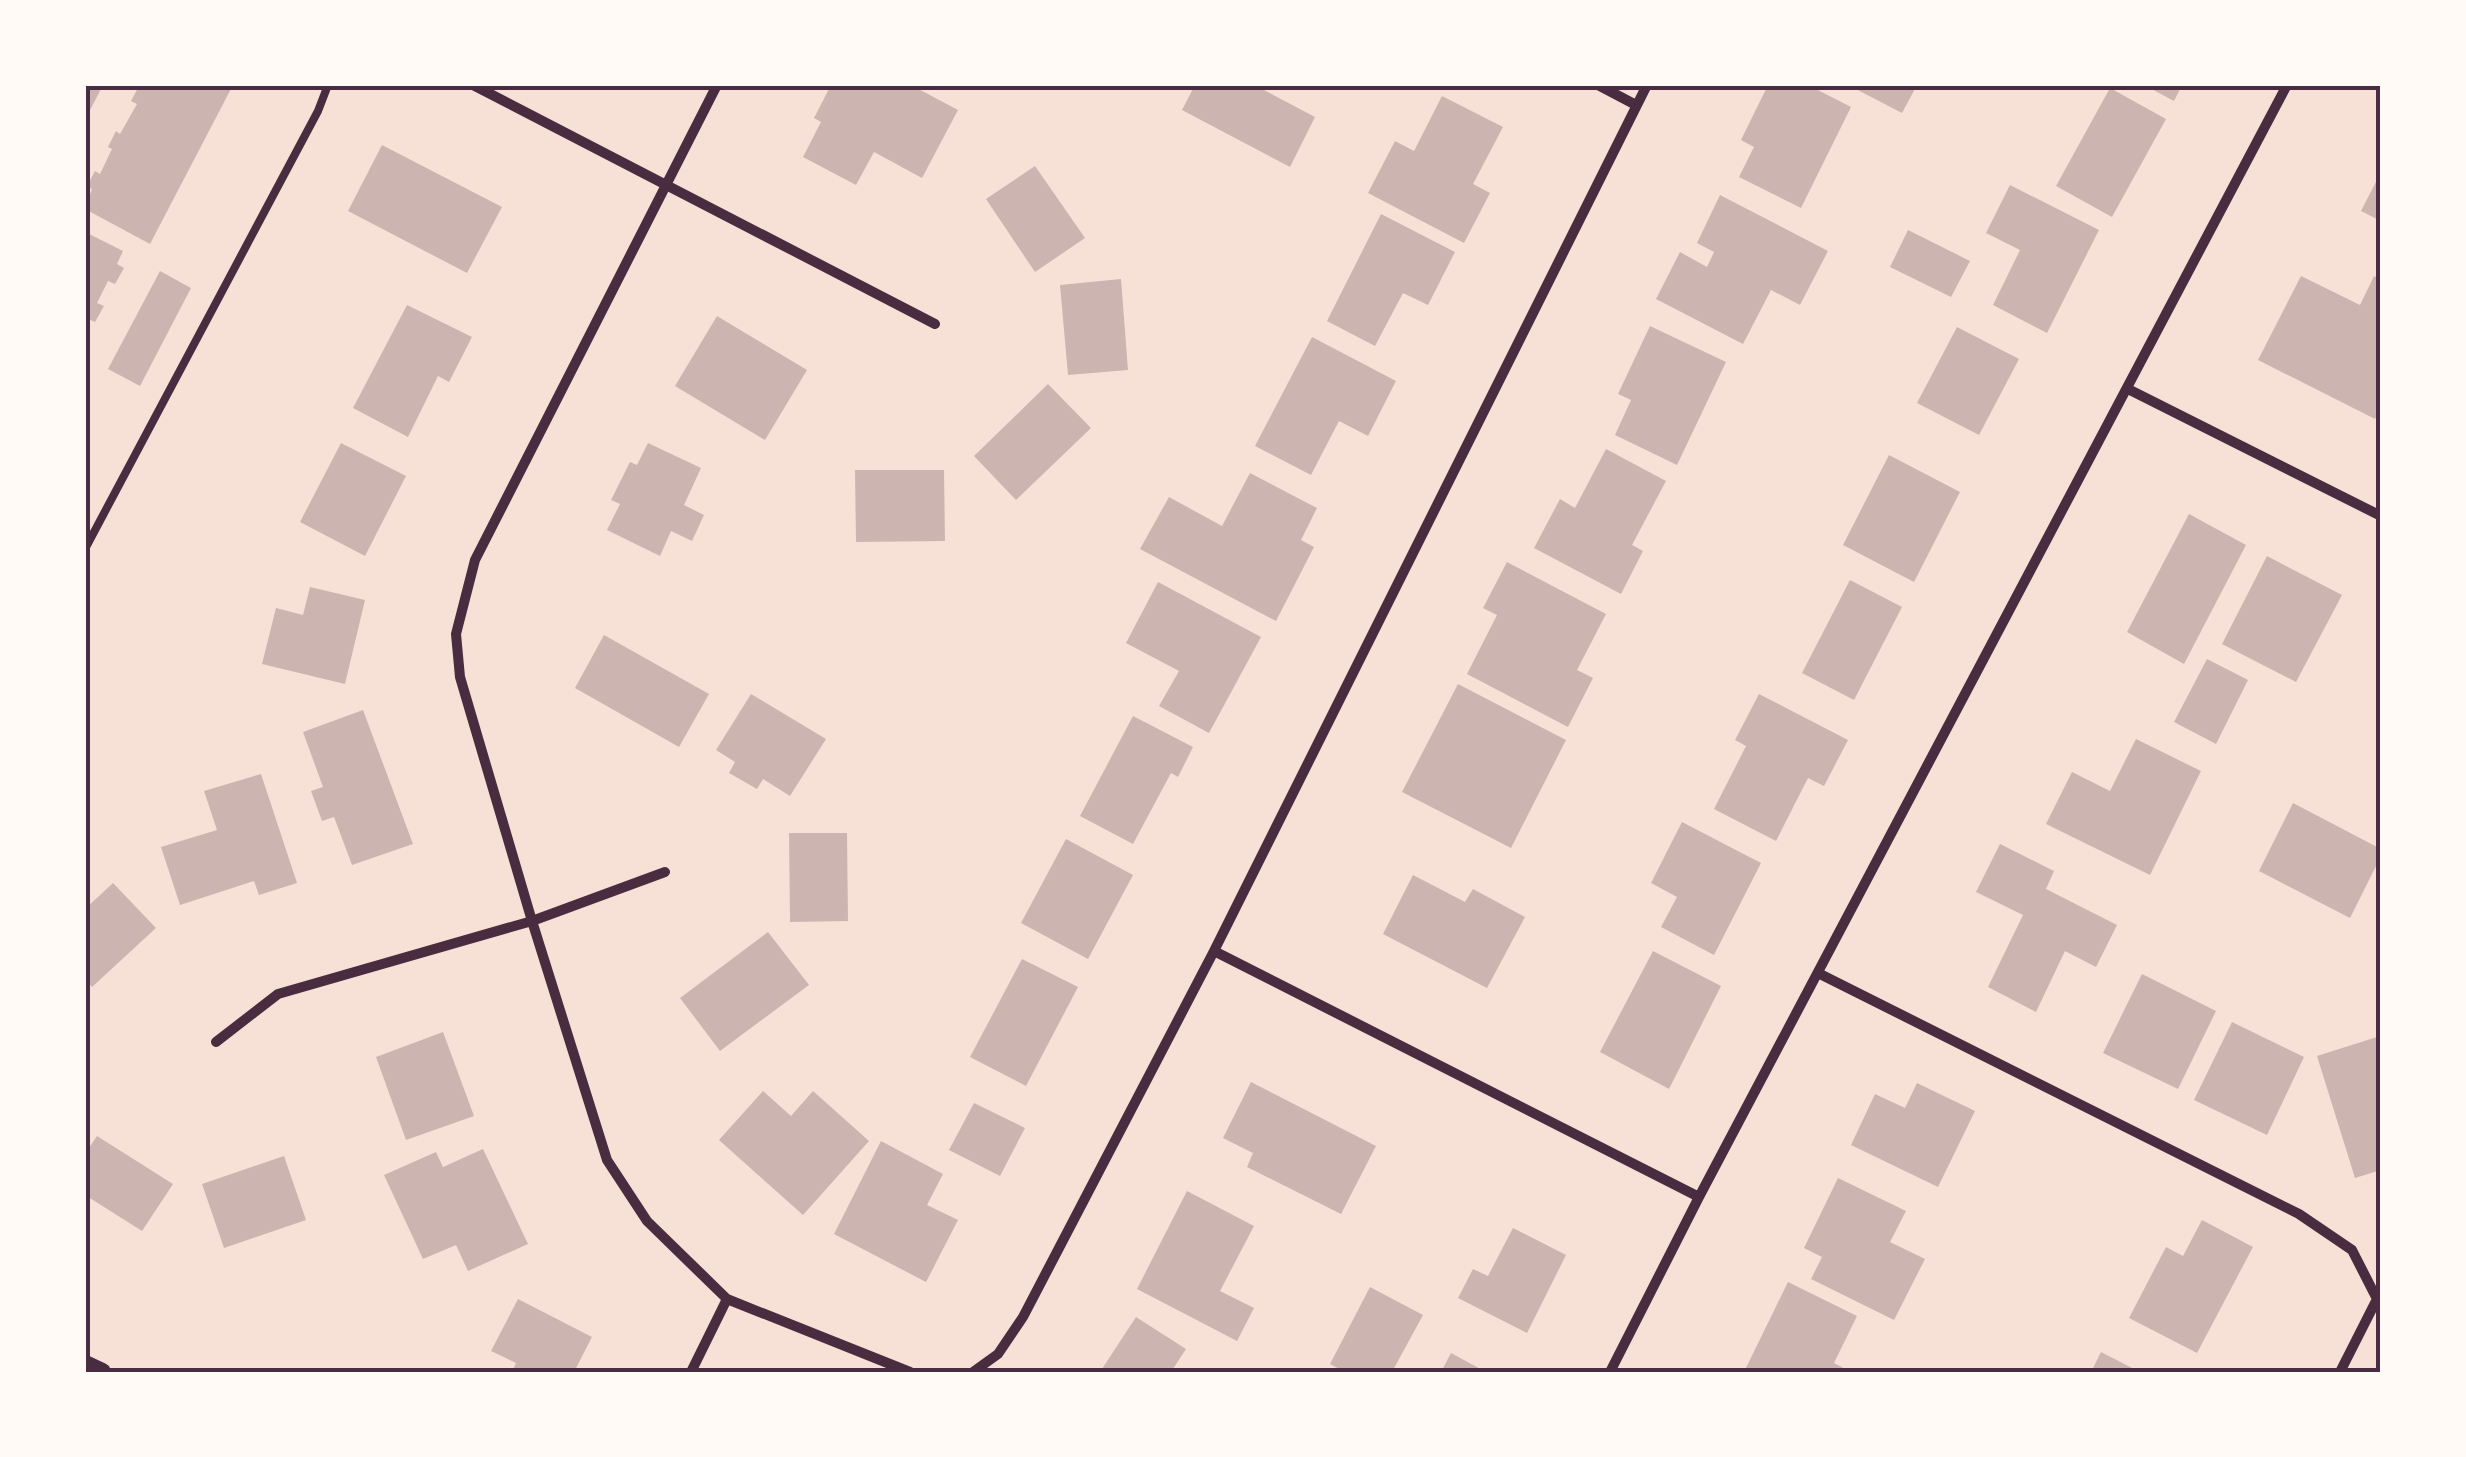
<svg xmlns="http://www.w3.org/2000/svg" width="2466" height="1457" font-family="'Fira Sans',sans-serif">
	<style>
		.building { fill: #ccb4b1 }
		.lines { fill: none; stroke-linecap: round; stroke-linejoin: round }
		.service { stroke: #4a2c40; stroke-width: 8 }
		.minor { stroke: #4a2c40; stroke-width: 10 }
		.tertiary { stroke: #4a2c40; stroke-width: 18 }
		.neatline { fill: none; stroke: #4a2c40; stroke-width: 4 }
	</style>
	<rect width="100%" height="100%" fill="#f7e1d7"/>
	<path class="building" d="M85 85H103L85 120Z
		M146 85H233L150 244 85 209 92 189 87 186 95 171 100 174 112 149 108 147 116 131 120 134 137 104 131 101 139 86 144 89Z
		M831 85H911L958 110 922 178 874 152 856 185 803 157 821 122 814 118Z
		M1195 85H1264L1262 89 1315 117 1290 167 1182 110Z
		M1768 85H1808L1851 107 1801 208 1739 177 1754 147 1741 140Z
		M1848 85H1917L1902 113Z
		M2144 85H2182L2174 101Z
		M2110 88 2166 119 2112 217 2056 186Z
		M1442 96 1503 127 1473 184 1490 193 1464 243 1368 193 1395 141 1414 151Z
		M382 145 502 207 467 273 348 211Z
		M1035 166 1085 238 1035 272 986 199Z
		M2381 172V221L2361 211Z
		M2010 185 2099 230 2047 333 1993 305 2020 250 1986 233Z
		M1720 195 1828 251 1800 305 1771 290 1743 344 1656 299 1680 252 1707 267 1714 252 1697 243Z
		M1381 214 1455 252 1428 305 1403 293 1375 346 1327 321Z
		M1908 230 1970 261 1951 297 1890 267Z
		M85 232 123 251 117 264 124 268 115 284 108 281 97 303 104 306 95 322 88 319 85 325Z
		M160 271 191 288 140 386 108 369Z
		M2301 276 2360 305 2374 276 2381 280V406L2375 419 2258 360Z
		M1121 279 1128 370 1068 375 1060 285Z
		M407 305 472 337 449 382 438 376 408 437 353 408Z
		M717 316 807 370 765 440 675 386Z
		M1650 326 1726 362 1677 465 1615 435 1631 400 1618 394Z
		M1957 327 2019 359 1979 435 1917 403Z
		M1312 337 1396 381 1368 436 1339 421 1311 475 1255 446Z
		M1048 384 1091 428 1016 500 974 456Z
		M341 443 406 476 365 556 300 522Z
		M648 443 701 468 684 505 704 515 692 541 671 531 660 556 607 530 620 504 611 500 630 462 637 465Z
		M1606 449 1666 481 1632 545 1643 551 1621 594 1534 548 1560 499 1575 508Z
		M1889 455 1960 492 1914 582 1843 545Z
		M855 470H944L945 541 856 542Z
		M1250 473 1317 508 1301 540 1314 547 1276 621 1140 549 1169 497 1222 526Z
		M2189 514 2246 545 2184 664 2127 632Z
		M2267 556 2342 595 2296 682 2222 644Z
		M1507 562 1606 614 1577 670 1593 678 1568 727 1467 674 1497 615 1483 608Z
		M1850 580 1902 607 1854 700 1802 673Z
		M1158 582 1261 637 1209 733 1159 706 1179 671 1126 643Z
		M310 587 365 600 345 684 262 664 276 608 303 615Z
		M604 635 709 694 679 747 575 688Z
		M2207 659 2248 680 2216 744 2174 722Z
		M1458 684 1566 740 1511 848 1402 792Z
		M751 694 826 739 790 796 763 779 757 789 729 773 735 762 716 750Z
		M1759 694 1848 740 1824 786 1808 778 1776 841 1714 809 1746 746 1735 740Z
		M363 710 413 844 352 865 334 817 322 821 311 791 323 787 303 732Z
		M1133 716 1193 747 1178 777 1171 773 1133 844 1080 816Z
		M2136 739 2201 771 2150 875 2046 824 2072 772 2110 791Z
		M261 774 297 883 259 895 254 881 180 905 161 847 217 830 204 791Z
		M2293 803 2381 849V856L2350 918 2259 871Z
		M1682 822 1761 863 1714 955 1661 927 1677 897 1651 883Z
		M789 833H847L848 921 790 922Z
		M1066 839 1133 875 1088 959 1021 923Z
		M2000 844 2054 871 2046 889 2117 925 2096 967 2065 951 2036 1012 1988 987 2023 915 1976 892Z
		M1413 875 1465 902 1473 889 1525 917 1487 988 1383 934Z
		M113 883 156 928 92 987 85 979V909Z
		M768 932 809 985 720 1051 680 998Z
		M1653 951 1721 986 1669 1089 1600 1052Z
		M1022 959 1078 987 1026 1086 970 1057Z
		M2142 974 2216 1011 2178 1089 2103 1053Z
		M2232 1022 2304 1057 2267 1135 2194 1100Z
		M443 1032 474 1116 406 1140 376 1057Z
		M2377 1037 2381 1051V1170L2355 1178 2317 1056Z
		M1251 1082 1376 1146 1341 1214 1247 1167 1253 1153 1223 1138Z
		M1917 1083 1975 1111 1938 1187 1851 1145 1875 1094 1905 1108Z
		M763 1091 791 1116 813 1091 869 1141 803 1215 719 1140Z
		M974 1103 1025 1128 1000 1176 949 1150Z
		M97 1136 173 1184 142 1231 85 1195V1154Z
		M881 1141 943 1174 927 1205 958 1220 926 1282 834 1234Z
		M483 1149 528 1244 468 1271 456 1245 423 1259 384 1175 436 1152 443 1167Z
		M284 1156 306 1220 224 1248 202 1184Z
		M1838 1178 1906 1211 1890 1242 1925 1259 1894 1320 1811 1279 1822 1257 1804 1248Z
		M1187 1191 1254 1226 1220 1291 1254 1308 1237 1341 1137 1289Z
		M2202 1220 2253 1247 2197 1353 2129 1318 2166 1247 2183 1256Z
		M1513 1228 1566 1255 1527 1333 1458 1298 1473 1269 1488 1276Z
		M1788 1282 1857 1316 1834 1363 1851 1372H1744Z
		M1370 1287 1423 1315 1392 1372H1345L1330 1364Z
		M518 1299 592 1337 574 1372H512L516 1363 491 1351Z
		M1136 1317 1186 1349 1171 1372H1100Z
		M2101 1352 2140 1372H2091Z
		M1451 1353 1486 1372H1441Z"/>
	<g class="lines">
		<path class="service" d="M85 549 318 111 328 85"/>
		<path class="minor" d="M473 85 935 324
			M1598 85 1636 105
			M2128 389 2381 516
			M1214 951 1699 1197
			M1818 973 2299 1214 2352 1250 2377 1299
			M216 1042 278 994 532 921 665 872
			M727 1299 910 1372
			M691 1372 727 1299 647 1221 607 1160 532 921 460 677 456 634 475 560 717 85
			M973 1372 998 1354 1023 1317 1214 951 1647 85
			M1610 1372 1699 1197 2287 85
			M2340 1372 2377 1299"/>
		<path class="tertiary" d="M85 1364 102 1372"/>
	</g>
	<rect width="2466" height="1457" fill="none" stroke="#fffaf5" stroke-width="175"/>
	<rect x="88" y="88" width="2290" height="1282" class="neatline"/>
</svg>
